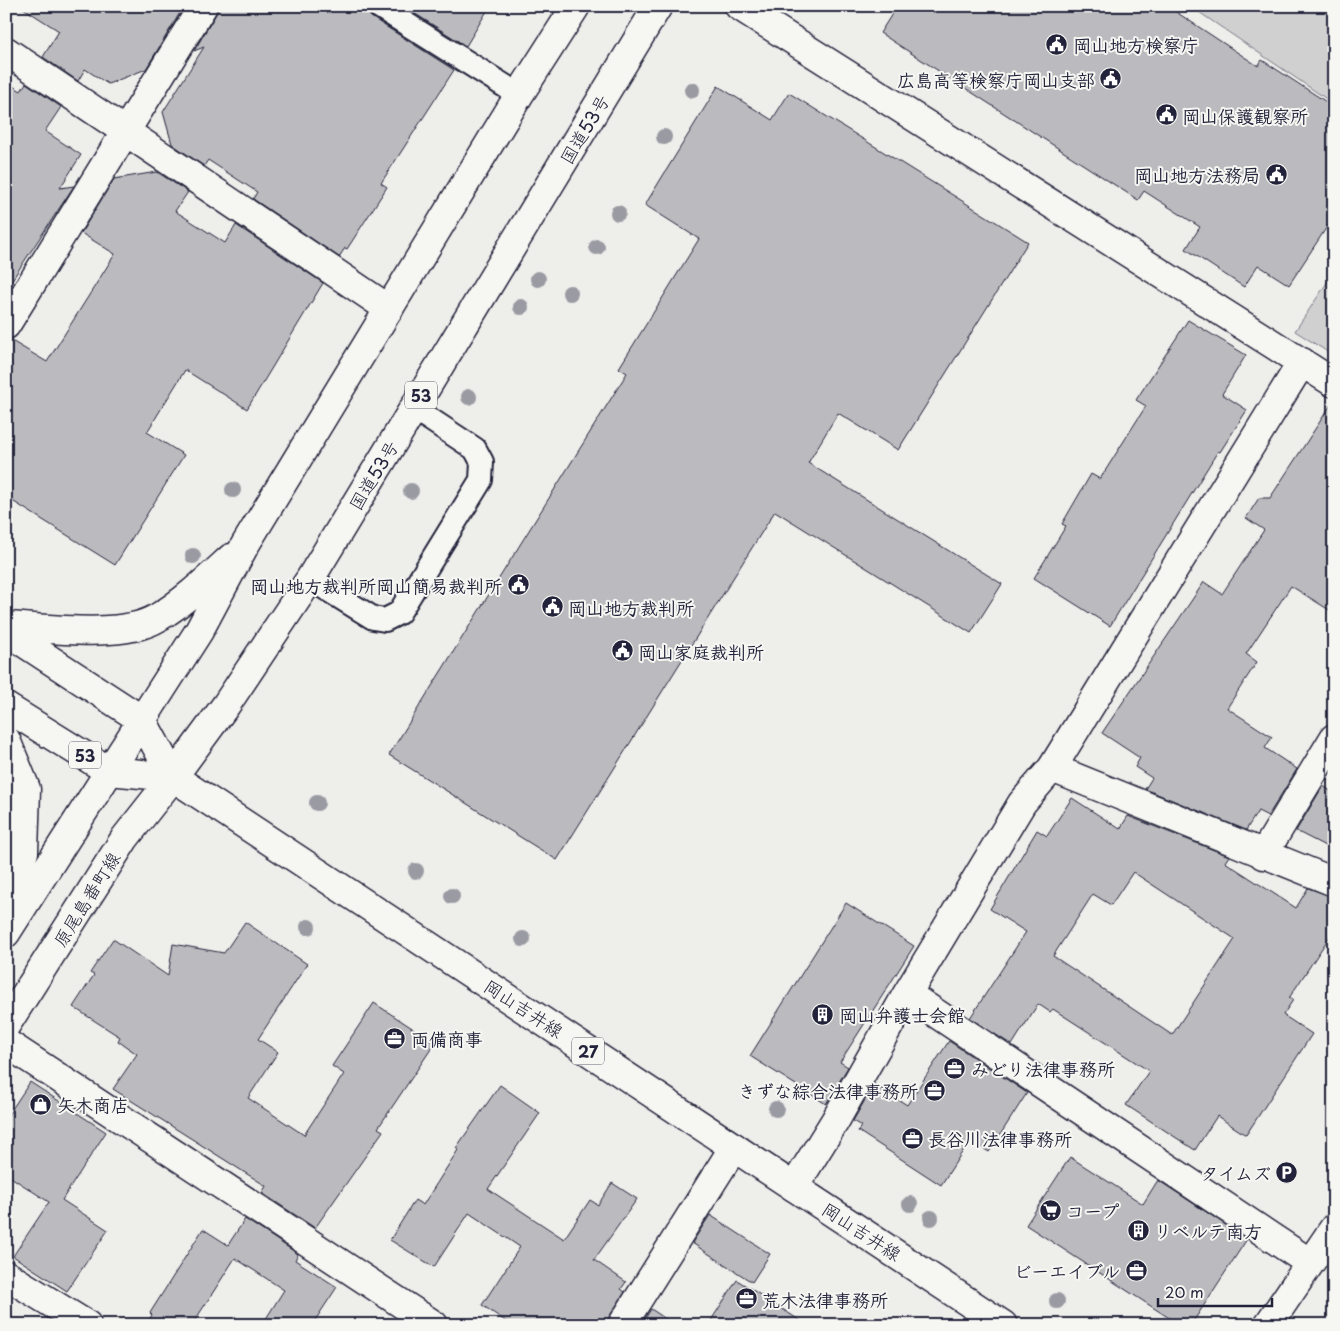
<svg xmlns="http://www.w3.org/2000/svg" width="1340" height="1331" font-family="'Playpen Sans','Klee One',sans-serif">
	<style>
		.green { fill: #d0d0d1; stroke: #797986 }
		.building { fill: #bbbbbf; stroke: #22223b; fill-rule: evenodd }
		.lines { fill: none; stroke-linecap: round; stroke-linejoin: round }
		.service-casing { stroke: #22223b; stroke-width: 26 }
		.minor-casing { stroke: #22223b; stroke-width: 31 }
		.secondary-casing { stroke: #22223b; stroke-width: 31 }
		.primary-casing { stroke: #22223b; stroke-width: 31 }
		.trunk-casing { stroke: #22223b; stroke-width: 31 }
		.service { stroke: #f6f6f2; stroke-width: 22 }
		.minor { stroke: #f6f6f2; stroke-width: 28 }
		.secondary { stroke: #f6f6f2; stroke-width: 28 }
		.primary { stroke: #f6f6f2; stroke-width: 28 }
		.trunk { stroke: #f6f6f2; stroke-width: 28 }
		.tree { fill: #9a9aa3 }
		.labels { text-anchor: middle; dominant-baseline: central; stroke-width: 4; stroke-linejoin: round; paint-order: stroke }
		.shield { fill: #f6f6f2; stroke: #626272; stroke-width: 1 }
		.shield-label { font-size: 16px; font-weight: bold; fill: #22223b }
		.poi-label { font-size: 18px; font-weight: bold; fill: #22223b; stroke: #f6f6f2; text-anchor: start }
		.street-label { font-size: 18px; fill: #22223b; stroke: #f6f6f2 }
	</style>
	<rect width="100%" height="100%" fill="#eeeeeb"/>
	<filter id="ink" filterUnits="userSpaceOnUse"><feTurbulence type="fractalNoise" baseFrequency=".02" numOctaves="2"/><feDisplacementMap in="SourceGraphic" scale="10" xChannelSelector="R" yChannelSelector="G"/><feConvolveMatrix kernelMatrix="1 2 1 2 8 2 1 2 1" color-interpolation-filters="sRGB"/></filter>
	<g filter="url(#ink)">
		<path class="green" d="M1190 6H1334V104Z
			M1334 272V356L1295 331Z"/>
		<path class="building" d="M20 6H184L146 69 108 84 85 69 78 81 43 57 59 31Z
			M219 6H365L371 17 454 70 381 183 387 187 347 249 345 248 339 257 253 199 257 192 208 160 204 166 172 144 163 112 204 47 194 51 216 14Z
			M403 6H490L466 46Z
			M897 6H1167L1258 66 1262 60 1334 107V216L1289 285 1258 265 1244 287 1186 249 1200 227 1144 191 1138 200 880 33Z
			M6 82 21 91 26 83 61 107 45 131 81 155 60 188 74 186 6 289Z
			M718 86 772 120 789 93 1028 242 898 450 838 413 808 463 1002 584 971 633 775 511 557 860 389 755 627 373 619 368 699 239 645 205Z
			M157 172 188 192 175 211 225 243 236 225 323 283 247 409 185 370 147 432 184 455 115 565 6 497V341L10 340 47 362 115 254 81 233 114 179Z
			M1188 320 1246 355 1222 394 1247 410 1220 452 1218 451 1110 626 1034 578 1066 526 1062 524 1091 474 1100 479 1146 406 1136 400Z
			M1334 400V613L1291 586 1246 654 1257 662 1227 708 1272 737 1265 748 1297 769 1268 816 1258 811 1246 830 1145 789 1152 778 1135 767 1140 758 1102 733 1204 582 1222 594 1264 530 1246 518 1259 498H1270Z
			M1323 786 1334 793V865L1326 862 1333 850 1296 831Z
			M1072 798 1120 829 1128 816 1229 856 1225 862 1296 908 1308 888 1334 897V930L1289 998 1293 1000 1283 1015 1312 1034 1246 1135 1217 1116 1195 1150 1126 1105 1149 1071 1053 1009 1050 1012 1038 1004 1012 1045 970 1018 1026 932 990 909 1037 830 1047 836ZM1133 872 1235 939 1172 1035 1053 956 1093 894 1111 905Z
			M846 903 914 946 840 1062 848 1067 826 1104 750 1056Z
			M245 922 307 964 258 1039 278 1052 248 1098 304 1135 344 1074 332 1066 374 1003 435 1043 378 1128 383 1131 315 1228 262 1193 266 1186 113 1089 137 1054 118 1041 120 1037 73 1007 94 975 90 973 113 939 168 976 173 944 224 953Z
			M949 1041 1027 1093 989 1152 970 1140 941 1185 858 1131 861 1126 853 1121 874 1084 907 1105Z
			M30 1082 106 1132 62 1200 108 1230 67 1291 13 1256 49 1202 6 1174V1118Z
			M500 1085 540 1113 488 1189 564 1239 590 1200 598 1205 612 1183 637 1199 594 1260 626 1282 621 1289 625 1292 609 1317 606 1325H511L482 1305 520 1247 469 1213 434 1267 390 1240 415 1200 423 1205 458 1150 456 1148Z
			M1070 1157 1143 1204 1158 1180 1247 1239 1191 1325H1180L1026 1225Z
			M710 1215 770 1254 752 1282 692 1243Z
			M245 1219 298 1254 295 1260 337 1287 312 1325H262L284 1290 235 1258 192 1325H146L152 1315 150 1313 203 1229 228 1245Z
			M737 1280 807 1325H708Z
			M651 1309 675 1325H641Z"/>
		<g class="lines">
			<defs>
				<path id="service" d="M378 6 519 95
					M310 579 373 618 385 620 399 613 481 480 482 462 475 449 413 408"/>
				<path id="minor" d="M739 6 1334 383
					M6 51 389 309
					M6 325 203 6
					M1052 768 1334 882
					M1263 855 1334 738
					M907 994 1310 1263
					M6 1043 434 1325
					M794 1187 835 1121 907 994 1022 803 1052 768 1302 362
					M6 1275 87 1325
					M622 1325 734 1147
					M1268 1325 1334 1228"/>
				<path id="secondary" d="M6 933 142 720
					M6 1025 125 838 173 777"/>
				<path id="primary" d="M142 720 173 777 1003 1325"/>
				<path id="trunk" d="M6 626C46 628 123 639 157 618 184 602 208 579 231 558
					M6 631 142 720 199 631 245 545 519 95 576 6
					M6 707 109 771 173 777 226 705 310 579 658 6
					M6 740 26 789 24 852 6 916"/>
			</defs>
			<use href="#service" class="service-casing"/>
			<use href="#minor" class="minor-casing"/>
			<use href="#secondary" class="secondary-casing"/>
			<use href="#primary" class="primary-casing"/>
			<use href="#trunk" class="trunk-casing"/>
			<use href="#service" class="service"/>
			<use href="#minor" class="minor"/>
			<use href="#secondary" class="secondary"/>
			<use href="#primary" class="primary"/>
			<use href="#trunk" class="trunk"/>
		</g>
		<g class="tree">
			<circle cx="692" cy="90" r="8"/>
			<circle cx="664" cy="137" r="8"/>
			<circle cx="618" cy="213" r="8"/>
			<circle cx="597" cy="247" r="8"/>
			<circle cx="538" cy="279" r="8"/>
			<circle cx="570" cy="293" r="8"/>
			<circle cx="521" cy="307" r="8"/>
			<circle cx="469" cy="397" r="8"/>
			<circle cx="233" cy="490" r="8"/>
			<circle cx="411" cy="491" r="8"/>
			<circle cx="193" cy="556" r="8"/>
			<circle cx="317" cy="803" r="8"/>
			<circle cx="416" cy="871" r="8"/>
			<circle cx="452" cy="896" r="8"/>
			<circle cx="308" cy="927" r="8"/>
			<circle cx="523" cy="939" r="8"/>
			<circle cx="776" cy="1109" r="8"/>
			<circle cx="910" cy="1204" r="8"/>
			<circle cx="931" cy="1218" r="8"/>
			<circle cx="1057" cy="1301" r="8"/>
		</g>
	</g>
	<defs>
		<symbol id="civic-disc" viewBox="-11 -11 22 22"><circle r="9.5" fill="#22223b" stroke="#f6f6f2"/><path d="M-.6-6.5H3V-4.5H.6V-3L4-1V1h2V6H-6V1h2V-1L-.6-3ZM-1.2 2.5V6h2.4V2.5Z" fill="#fff"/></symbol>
		<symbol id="building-disc" viewBox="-11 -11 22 22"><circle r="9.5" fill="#22223b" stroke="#f6f6f2"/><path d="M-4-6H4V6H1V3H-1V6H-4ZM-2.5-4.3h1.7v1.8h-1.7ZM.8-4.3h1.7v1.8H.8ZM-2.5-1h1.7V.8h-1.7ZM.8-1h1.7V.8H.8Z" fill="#fff"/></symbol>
		<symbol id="office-disc" viewBox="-11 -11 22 22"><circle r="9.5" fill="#22223b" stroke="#f6f6f2"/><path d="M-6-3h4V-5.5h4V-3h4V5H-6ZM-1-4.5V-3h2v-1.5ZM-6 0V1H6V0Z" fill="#fff"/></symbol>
		<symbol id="shop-disc" viewBox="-11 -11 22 22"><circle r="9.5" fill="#22223b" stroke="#f6f6f2"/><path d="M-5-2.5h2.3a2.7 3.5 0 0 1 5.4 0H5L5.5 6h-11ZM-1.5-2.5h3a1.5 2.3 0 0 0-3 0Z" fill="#fff"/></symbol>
		<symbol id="parking-disc" viewBox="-11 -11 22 22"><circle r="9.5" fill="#22223b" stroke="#f6f6f2"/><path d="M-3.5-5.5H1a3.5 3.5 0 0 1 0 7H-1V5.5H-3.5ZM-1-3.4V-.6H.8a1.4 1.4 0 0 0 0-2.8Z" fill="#fff"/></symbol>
		<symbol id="supermarket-disc" viewBox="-11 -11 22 22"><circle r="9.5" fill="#22223b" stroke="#f6f6f2"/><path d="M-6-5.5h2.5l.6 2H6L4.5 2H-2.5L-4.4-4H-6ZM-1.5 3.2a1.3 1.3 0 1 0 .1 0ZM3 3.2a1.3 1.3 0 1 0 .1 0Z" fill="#fff"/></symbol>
	</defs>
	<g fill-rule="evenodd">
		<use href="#civic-disc" x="1044" y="32" width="25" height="25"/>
		<use href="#civic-disc" x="1098" y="66" width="25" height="25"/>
		<use href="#civic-disc" x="1154" y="102" width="25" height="25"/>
		<use href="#civic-disc" x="1264" y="162" width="25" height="25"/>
		<use href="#civic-disc" x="506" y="572" width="25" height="25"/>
		<use href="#civic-disc" x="540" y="594" width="25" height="25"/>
		<use href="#civic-disc" x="610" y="638" width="25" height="25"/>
		<use href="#building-disc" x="810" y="1002" width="25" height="25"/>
		<use href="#office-disc" x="382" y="1026" width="25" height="25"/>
		<use href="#office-disc" x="942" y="1056" width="25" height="25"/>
		<use href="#office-disc" x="922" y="1078" width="25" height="25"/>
		<use href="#shop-disc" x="28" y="1092" width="25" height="25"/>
		<use href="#office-disc" x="900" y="1126" width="25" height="25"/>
		<use href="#parking-disc" x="1274" y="1160" width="25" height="25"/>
		<use href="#supermarket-disc" x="1038" y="1198" width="25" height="25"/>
		<use href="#building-disc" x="1126" y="1218" width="25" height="25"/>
		<use href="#office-disc" x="1124" y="1258" width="25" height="25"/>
		<use href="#office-disc" x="734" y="1286" width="25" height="25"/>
	</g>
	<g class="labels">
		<g class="shield">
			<rect x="405" y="381.5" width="32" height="27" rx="4"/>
			<rect x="69" y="741.5" width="32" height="27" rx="4"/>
			<rect x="572" y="1037.5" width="32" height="27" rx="4"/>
		</g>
		<g class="shield-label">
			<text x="421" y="395">53</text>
			<text x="85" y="755">53</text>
			<text x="588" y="1051">27</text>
		</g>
		<g class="poi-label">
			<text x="1073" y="44">岡山地方検察庁</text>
			<text x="1095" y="79" text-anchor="end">広島高等検察庁岡山支部</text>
			<text x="1182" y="115">岡山保護観察所</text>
			<text x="1260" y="174" text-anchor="end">岡山地方法務局</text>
			<text x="502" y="585" text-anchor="end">岡山地方裁判所岡山簡易裁判所</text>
			<text x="568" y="607">岡山地方裁判所</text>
			<text x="638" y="651">岡山家庭裁判所</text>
			<text x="839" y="1014">岡山弁護士会館</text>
			<text x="411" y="1038">両備商事</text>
			<text x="971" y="1068">みどり法律事務所</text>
			<text x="918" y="1090" text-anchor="end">きずな綜合法律事務所</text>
			<text x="57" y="1104">矢木商店</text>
			<text x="928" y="1138">長谷川法律事務所</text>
			<text x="1271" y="1172" text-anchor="end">タイムズ</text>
			<text x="1066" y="1210">コープ</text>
			<text x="1154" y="1230">リベルテ南方</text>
			<text x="1120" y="1270" text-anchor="end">ビーエイブル</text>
			<text x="762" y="1299">荒木法律事務所</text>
		</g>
		<g class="street-label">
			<text transform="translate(584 129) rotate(-59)">国道53号</text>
			<text transform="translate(373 475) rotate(-59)">国道53号</text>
			<text transform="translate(86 899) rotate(-58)">原尾島番町線</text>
			<text transform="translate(524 1008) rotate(33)">岡山吉井線</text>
			<text transform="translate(862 1231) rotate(33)">岡山吉井線</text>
		</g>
	</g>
	<rect width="1340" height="1331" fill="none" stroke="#f6f6f2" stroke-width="25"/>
	<rect x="12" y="12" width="1315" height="1306" fill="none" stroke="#22223b" stroke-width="2" filter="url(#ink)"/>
	<path d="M1158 1298v8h114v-8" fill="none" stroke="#22223b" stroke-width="2.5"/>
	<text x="1165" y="1298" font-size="15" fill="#22223b" stroke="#f6f6f2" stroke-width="4" paint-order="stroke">20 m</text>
</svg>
